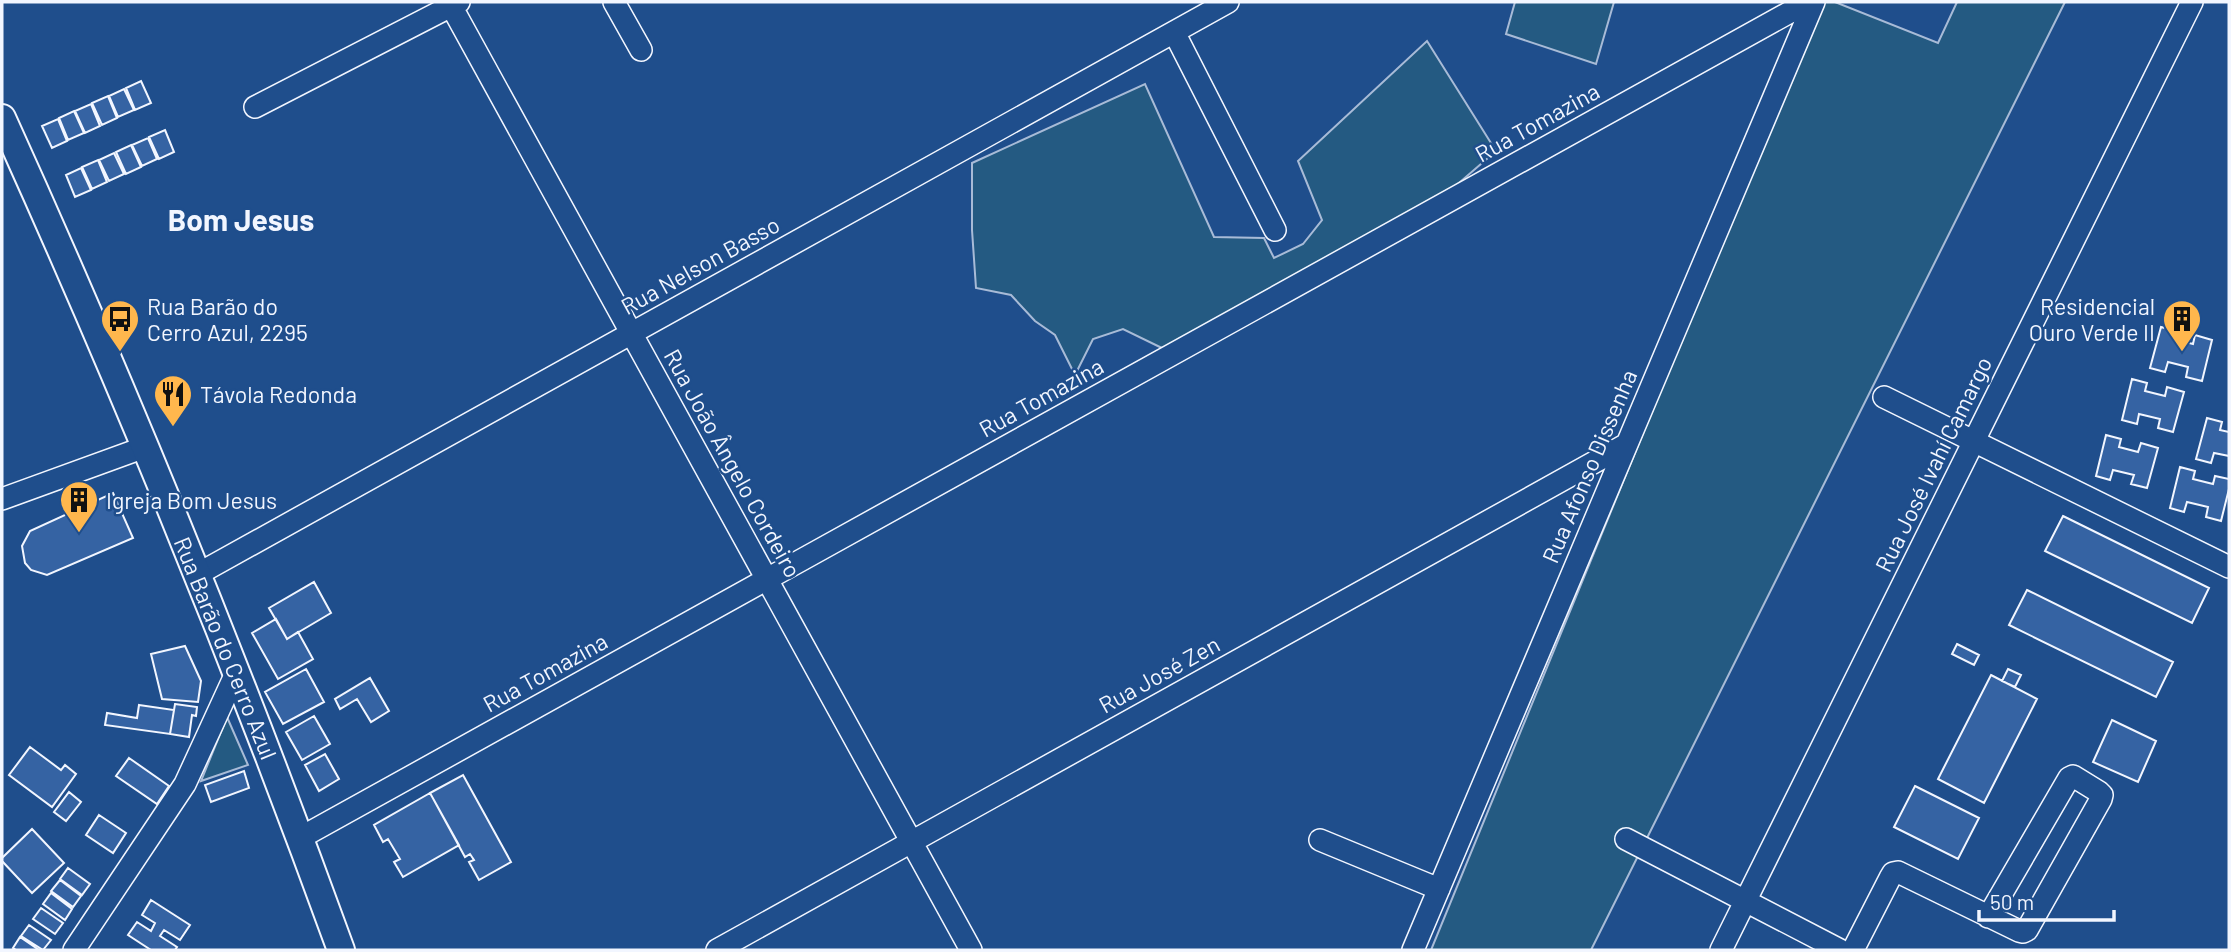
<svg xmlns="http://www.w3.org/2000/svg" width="2231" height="952" font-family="Barlow,sans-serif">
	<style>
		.green { fill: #245a82; stroke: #a8bbd7; stroke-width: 2 }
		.building { fill: #3563a3; stroke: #f2f6ff; stroke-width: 2 }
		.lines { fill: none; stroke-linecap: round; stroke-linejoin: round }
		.minor-casing { stroke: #f2f6ff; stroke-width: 24 }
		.major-casing { stroke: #f2f6ff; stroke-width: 30 }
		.minor { stroke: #1f4e8c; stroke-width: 21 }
		.major { stroke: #1f4e8c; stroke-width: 26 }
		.labels { text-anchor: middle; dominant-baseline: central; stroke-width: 5; stroke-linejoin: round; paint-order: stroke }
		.street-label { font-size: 23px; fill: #f2f6ff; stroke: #1f4e8c }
		.poi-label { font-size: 23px; fill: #f2f6ff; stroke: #1f4e8c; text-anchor: start }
		.district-label { font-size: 30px; font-weight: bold; fill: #f2f6ff; stroke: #1f4e8c }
	</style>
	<rect width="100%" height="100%" fill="#1f4e8c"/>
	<path class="green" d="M1515 2H1614L1596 64 1506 34Z
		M1820 2H1835L1938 43 1957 2H2065L1591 950H1431Z
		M1427 41 1496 151 1445 195 1164 349 1123 329 1093 339 1075 375 1055 335 1035 321 1011 295 976 288 972 230V163L1145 84 1214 237 1264 238 1274 258 1303 244 1322 220 1298 161Z
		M227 717 248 765 201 781Z"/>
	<path class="building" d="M141 81 151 103 135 110 126 88Z
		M124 89 134 110 118 117 109 96Z
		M108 96 117 118 102 125 92 103Z
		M91 104 100 126 85 133 75 111Z
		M74 111 84 133 68 140 59 118Z
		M58 119 67 141 52 148 42 126Z
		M165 130 174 152 159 159 149 137Z
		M148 138 157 159 142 166 132 145Z
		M131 145 141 167 126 174 116 152Z
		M114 153 124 174 109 181 99 160Z
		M98 160 107 182 92 189 82 167Z
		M81 168 91 190 75 197 66 175Z
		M2161 327 2176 331 2174 339 2193 344 2195 335 2212 340 2202 381 2186 377 2188 367 2168 362 2165 372 2150 368Z
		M2132 379 2147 383 2145 391 2165 396 2167 387 2184 392 2173 432 2158 428 2160 419 2139 414 2137 424 2122 420Z
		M2207 418 2222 422 2220 430 2229 432V456L2214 453 2211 463 2196 459Z
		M2106 435 2121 439 2119 447 2138 452 2141 443 2158 448 2147 488 2131 484 2134 475 2113 470 2110 480 2096 476Z
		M2180 467 2195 471 2193 479 2213 484 2215 476 2229 479V489L2221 521 2206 517 2208 507 2187 502 2184 512 2170 508Z
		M113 493 133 538 47 575 31 570 25 563 22 546 30 531Z
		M2063 516 2209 588 2192 623 2045 551Z
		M314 582 331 613 287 639 269 608Z
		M2027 590 2173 662 2156 697 2009 625Z
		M276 619 287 639 298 632 313 659 278 679 252 633Z
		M1957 644 1979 655 1974 665 1952 654Z
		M185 646 201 681 198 702 162 699 151 654Z
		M306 669 324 702 283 724 265 692Z
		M2008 669 2021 675 2015 687 2002 681Z
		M1991 675 2037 699 1984 803 1938 779Z
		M370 678 389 711 371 722 357 699 340 709 335 699Z
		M175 704 197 707 196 716 192 715 189 737 170 734Z
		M139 705 174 710 170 734 105 725 107 713 137 718Z
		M314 716 330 744 302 760 286 732Z
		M2112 720 2156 741 2138 782 2093 762Z
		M30 747 61 770 65 765 76 774 52 807 9 775Z
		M325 754 339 779 319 791 305 765Z
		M129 758 169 786 157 804 116 776Z
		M244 771 249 788 211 802 205 785Z
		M463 775 511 862 479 880 469 862 474 860 470 854 465 857 430 793Z
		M1915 786 1979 818 1958 859 1894 827Z
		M69 792 81 802 66 821 54 812Z
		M430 793 459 845 403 877 394 862 400 859 388 839 383 842 374 825Z
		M99 815 126 833 113 853 86 835Z
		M32 829 64 863 32 893 2 861V858Z
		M68 868 90 884 82 895 60 879Z
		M60 880 81 896 73 907 51 891Z
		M51 893 72 909 65 920 43 904Z
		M151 900 190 925 180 940 164 930 160 936 177 947 175 950H151L128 935 137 922 151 931 155 923 142 915Z
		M41 908 63 923 55 934 33 919Z
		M29 925 51 940 43 950 21 936Z
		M20 937 39 950H16L13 948Z"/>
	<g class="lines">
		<defs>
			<path id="minor" d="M449 2 971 950
				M614 2 641 50
				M1174 32 1275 230
				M255 107 459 2
				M1884 397 2229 567
				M2 499 145 447
				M198 574 1228 2
				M300 838 1808 2
				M1626 839 1840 950
				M1320 840 1439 889
				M74 950 185 784 237 671
				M717 950 1627 444
				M1413 950 1814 2
				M1721 950 2192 2
				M1853 950 1890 878 1893 873 1898 872 2019 931 2023 932 2027 930 2101 799 2102 795 2099 792 2073 776 2069 778 1988 917"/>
			<path id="major" d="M2 118C126 391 239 669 341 950"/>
		</defs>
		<use href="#minor" class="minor-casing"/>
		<use href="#major" class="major-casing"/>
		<use href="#minor" class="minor"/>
		<use href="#major" class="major"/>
	</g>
	<defs>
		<symbol id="bus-pin" viewBox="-11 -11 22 30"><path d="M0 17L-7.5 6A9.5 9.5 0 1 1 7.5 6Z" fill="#ffb74d" stroke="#1f4e8c"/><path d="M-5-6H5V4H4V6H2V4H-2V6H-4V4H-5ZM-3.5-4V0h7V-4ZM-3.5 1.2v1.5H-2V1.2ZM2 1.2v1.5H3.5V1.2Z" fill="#111"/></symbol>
		<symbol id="building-pin" viewBox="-11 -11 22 30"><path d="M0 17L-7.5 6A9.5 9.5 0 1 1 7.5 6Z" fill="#ffb74d" stroke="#1f4e8c"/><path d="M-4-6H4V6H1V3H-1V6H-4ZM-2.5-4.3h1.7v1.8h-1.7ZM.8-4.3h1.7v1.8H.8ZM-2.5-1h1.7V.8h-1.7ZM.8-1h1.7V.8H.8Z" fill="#111"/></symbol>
		<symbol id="restaurant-pin" viewBox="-11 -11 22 30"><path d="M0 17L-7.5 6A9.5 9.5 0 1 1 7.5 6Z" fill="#ffb74d" stroke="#1f4e8c"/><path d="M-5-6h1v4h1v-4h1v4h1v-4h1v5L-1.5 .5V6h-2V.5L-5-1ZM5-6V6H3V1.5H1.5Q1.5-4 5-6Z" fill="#111"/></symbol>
	</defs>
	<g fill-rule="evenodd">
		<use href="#bus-pin" x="98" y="297" width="44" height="60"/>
		<use href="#building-pin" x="2160" y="297" width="44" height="60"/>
		<use href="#restaurant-pin" x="151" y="372" width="44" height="60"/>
		<use href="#building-pin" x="57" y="478" width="44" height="60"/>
	</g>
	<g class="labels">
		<g class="street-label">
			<text transform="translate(1537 122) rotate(-29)">Rua Tomazina</text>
			<text transform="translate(700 265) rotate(-29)">Rua Nelson Basso</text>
			<text transform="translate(1041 397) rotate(-29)">Rua Tomazina</text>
			<text transform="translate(733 463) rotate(61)">Rua João Ângelo Cordeiro</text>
			<text transform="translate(1933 464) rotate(-64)">Rua José Ivahí Camargo</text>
			<text transform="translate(1589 466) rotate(-67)">Rua Afonso Dissenha</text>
			<text transform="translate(226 648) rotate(68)">Rua Barão do Cerro Azul</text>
			<text transform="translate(545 672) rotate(-29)">Rua Tomazina</text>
			<text transform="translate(1159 674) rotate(-29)">Rua José Zen</text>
		</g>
		<g class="poi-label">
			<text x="147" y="306">Rua Barão do<tspan x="147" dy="26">Cerro Azul, 2295</tspan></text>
			<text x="2155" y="306" text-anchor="end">Residencial<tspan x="2155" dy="26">Ouro Verde II</tspan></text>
			<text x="200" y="394">Távola Redonda</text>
			<text x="106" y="500">Igreja Bom Jesus</text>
		</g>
		<g class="district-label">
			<text x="241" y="219">Bom Jesus</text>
		</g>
	</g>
	<rect width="2231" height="952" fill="none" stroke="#f2f6ff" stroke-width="7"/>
	<path d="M1979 910v10h135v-10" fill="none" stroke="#f2f6ff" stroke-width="3.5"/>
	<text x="1990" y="910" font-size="21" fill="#f2f6ff" stroke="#1f4e8c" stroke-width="5" paint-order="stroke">50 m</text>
</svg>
